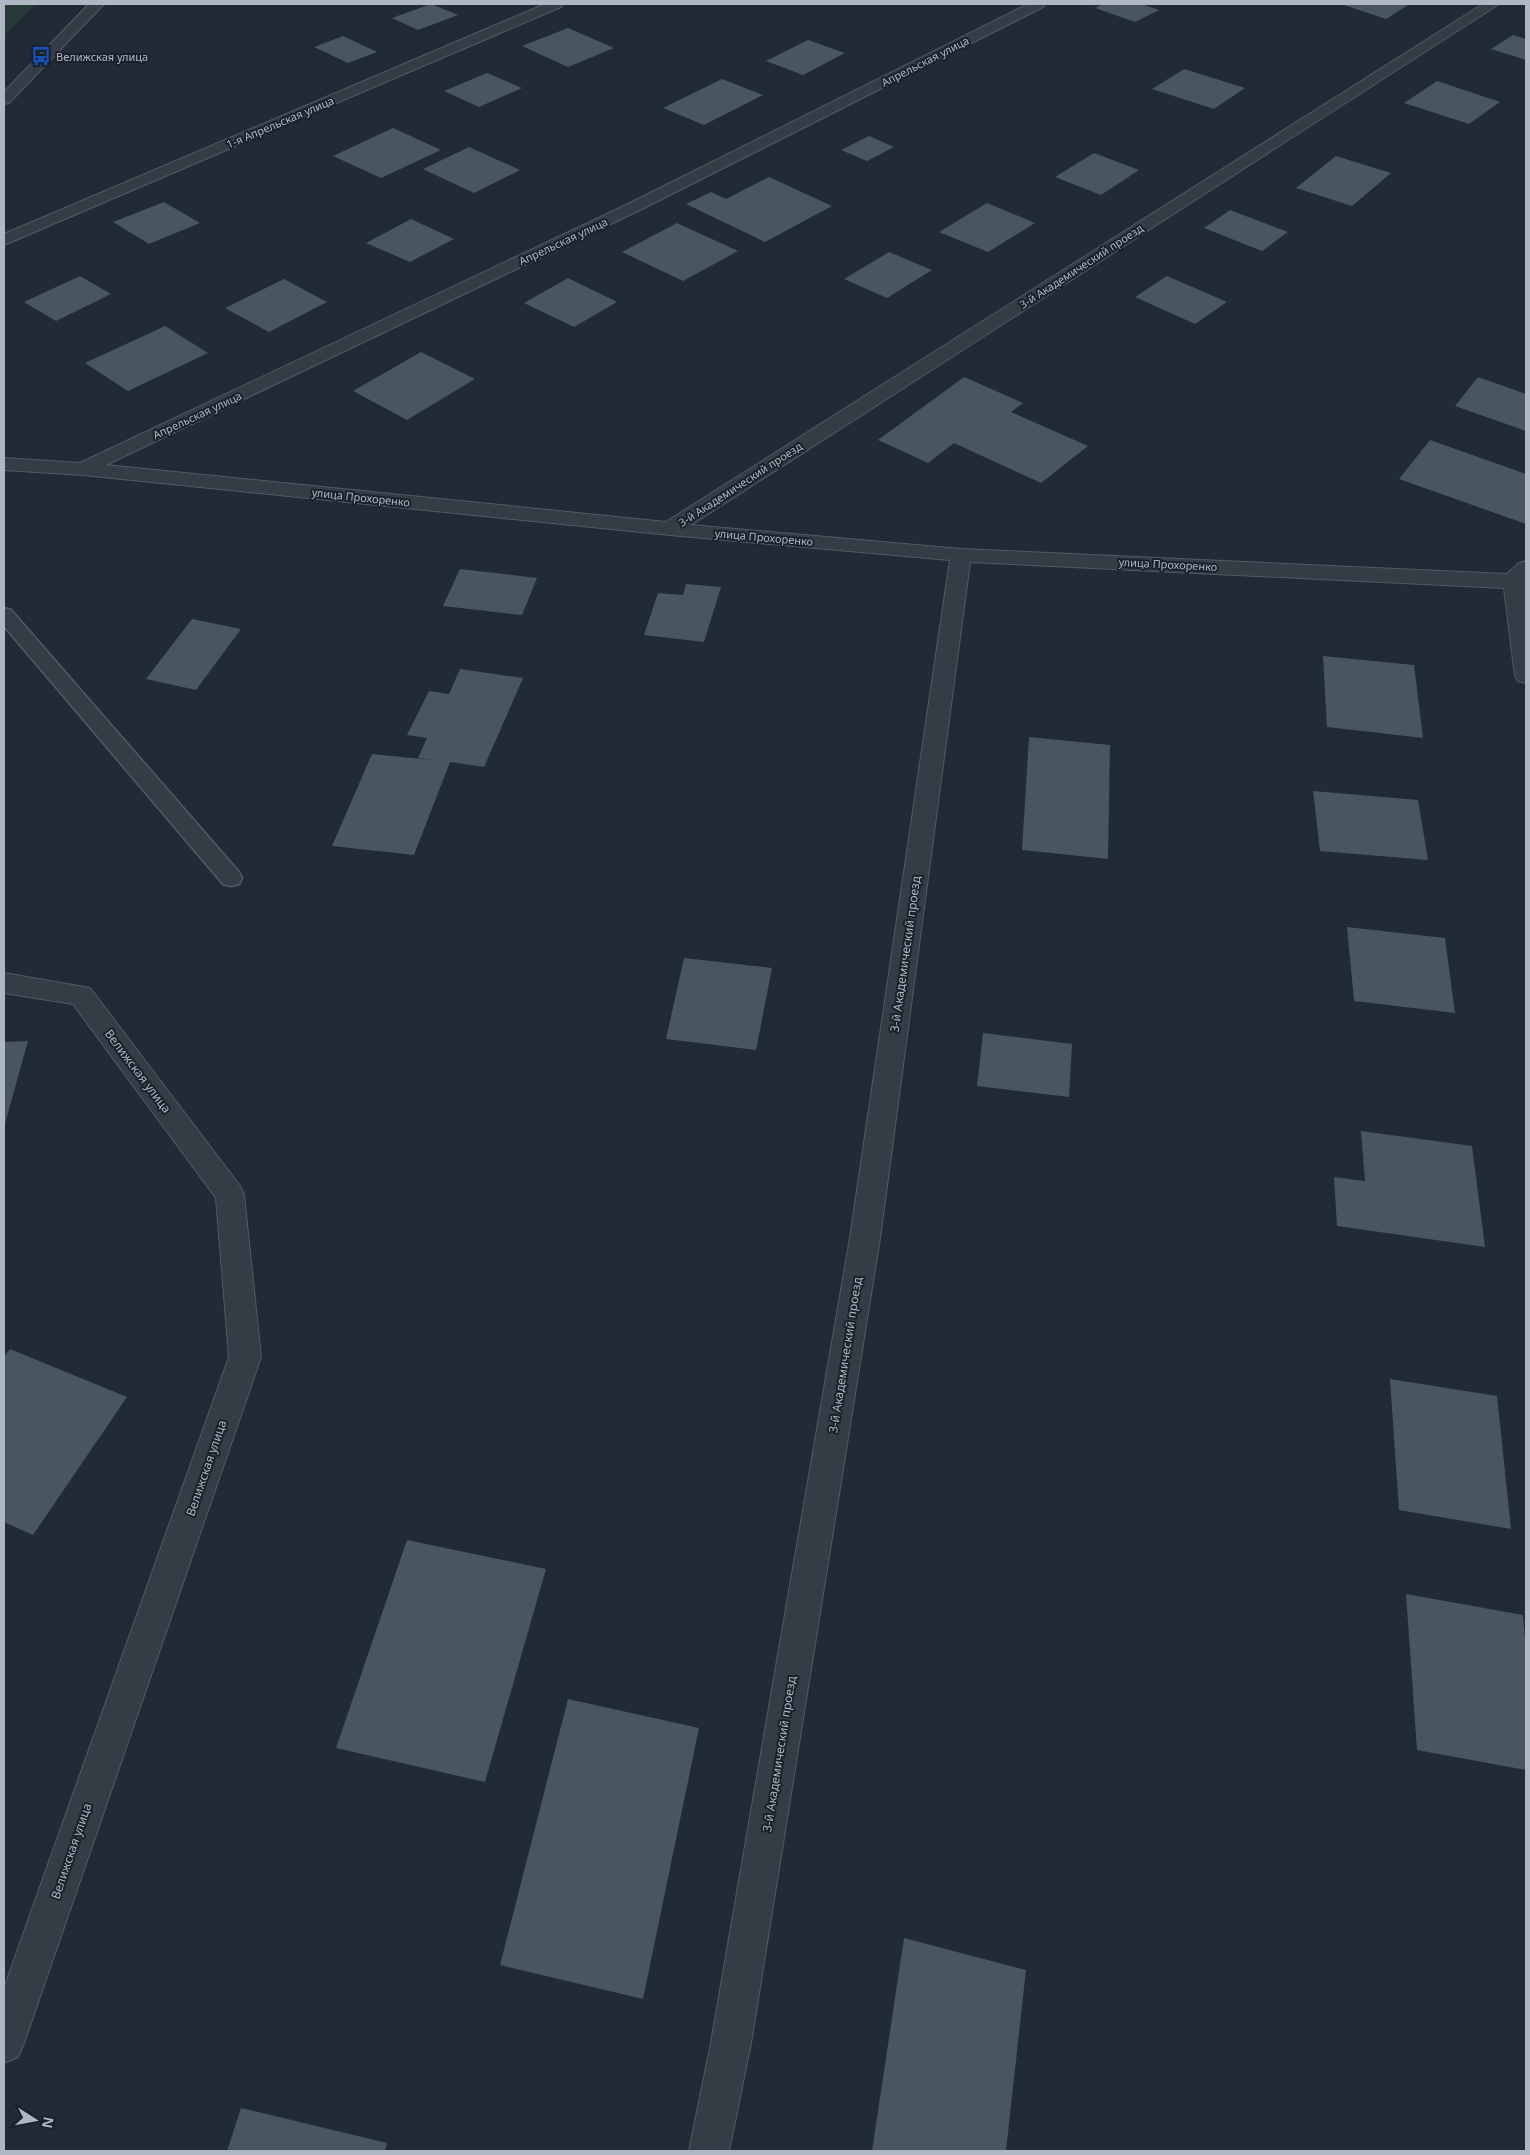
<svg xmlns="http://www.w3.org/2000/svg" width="1530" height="2155" font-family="'Noto Sans',sans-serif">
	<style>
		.green { fill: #263938 }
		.building { fill: #495561 }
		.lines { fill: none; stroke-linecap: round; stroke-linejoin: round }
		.service-casing { stroke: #515a64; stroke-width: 3 }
		.minor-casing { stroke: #515a64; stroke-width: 2 }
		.tertiary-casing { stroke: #515a64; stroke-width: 2 }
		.service { fill: #343c46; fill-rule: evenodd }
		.minor { fill: #343c46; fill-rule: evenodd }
		.tertiary { fill: #343c46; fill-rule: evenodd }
		.labels { text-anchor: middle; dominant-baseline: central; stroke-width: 4; stroke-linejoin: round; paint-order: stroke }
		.far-poi-label { font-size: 11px; fill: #aeb7c3; stroke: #1a212a; text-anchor: start }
		.far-street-label { font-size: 11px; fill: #aeb7c3; stroke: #1a212a }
		.street-label { font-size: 12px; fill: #aeb7c3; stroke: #1a212a }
	</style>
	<rect width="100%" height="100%" fill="#212b35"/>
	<path class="green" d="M4 4H36L4 36Z"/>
	<path class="building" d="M431 4 458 15 418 30 392 18Z
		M1104 4H1141L1159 10 1135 22 1095 8Z
		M1341 4H1404L1408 5 1386 19Z
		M568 28 614 48 568 67 522 46Z
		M1513 35 1526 39V60L1491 49Z
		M343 36 377 52 348 63 314 47Z
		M808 40 845 53 803 75 766 61Z
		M1184 69 1245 88 1214 109 1152 89Z
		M487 73 522 88 479 107 444 91Z
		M722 79 763 95 704 125 663 108Z
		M1437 81 1500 102 1469 124 1404 103Z
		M393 128 441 150 381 178 333 156Z
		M869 136 894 147 867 161 841 150Z
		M469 147 520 170 474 193 423 169Z
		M1094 153 1139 170 1101 195 1055 177Z
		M1336 156 1391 173 1352 206 1296 188Z
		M769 177 832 206 765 242 686 204 711 192 726 199Z
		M164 202 200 223 149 244 113 222Z
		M987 203 1035 223 988 252 939 232Z
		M1230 210 1288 232 1262 251 1204 228Z
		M411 219 454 239 410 262 366 243Z
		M677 223 738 251 683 281 622 252Z
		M889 252 932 270 887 298 844 279Z
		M80 276 111 294 56 321 24 302Z
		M1167 276 1227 302 1195 324 1135 297Z
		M568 278 617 302 574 327 524 303Z
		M284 279 327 302 269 332 225 308Z
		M165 326 208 353 128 391 85 363Z
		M421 352 475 379 407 420 353 391Z
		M964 377 1023 403 1011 412 1088 446 1041 483 954 443 928 463 878 440Z
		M1478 377 1526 394V431L1455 406Z
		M1430 440 1526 474V524L1399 479Z
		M460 569 537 578 522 615 443 606Z
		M686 584 721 587 704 642 644 635 658 593 683 595Z
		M192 619 241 629 196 690 146 679Z
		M1323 656 1414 665 1423 738 1327 727Z
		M460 669 523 678 484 767 450 762 414 855 332 846 372 754 432 760 418 758 427 738 407 735 429 691 449 694Z
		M1029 737 1110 745 1108 859 1022 850Z
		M1313 791 1418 800 1428 860 1320 851Z
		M1347 927 1445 938 1455 1013 1354 1001Z
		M684 958 772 968 756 1050 666 1039Z
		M983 1033 1072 1044 1069 1097 977 1086Z
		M28 1041 4 1127V1042Z
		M1361 1131 1472 1146 1485 1247 1337 1226 1334 1177 1365 1181Z
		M10 1349 127 1397 33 1535 4 1522V1357Z
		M1390 1379 1497 1396 1511 1529 1399 1510Z
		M407 1540 546 1569 485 1782 336 1748Z
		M1406 1594 1523 1615 1526 1651V1770L1417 1750Z
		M568 1699 699 1728 643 1999 500 1965Z
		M904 1938 1026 1970 1006 2151H872Z
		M241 2108 387 2143 385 2151H227Z"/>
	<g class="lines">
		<defs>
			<path id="service" d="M4 608 11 610 239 872 242 878 239 884 231 886 223 884 4 626Z"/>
			<path id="minor" d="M545 4H563L561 7 4 245V234Z
				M1028 4H1045L1043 7 640 210 106 465 666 522 1483 4H1499L691 525 961 549 1507 574 1519 563 1526 561V683L1518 681 1515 676 1504 588 970 562 880 1238 751 2043 729 2151H689L711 2043 850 1238 950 560 670 535 83 475 4 470V458L80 463 628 204Z
				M4 973 90 988 240 1186 244 1195 261 1357 24 2043 18 2057 4 2063V1988L229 1357 216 1198 73 1004 4 993Z"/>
			<path id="tertiary" d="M89 4H104L9 103 4 104V92Z"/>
		</defs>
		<use href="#service" class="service-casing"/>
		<use href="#minor" class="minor-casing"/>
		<use href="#tertiary" class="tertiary-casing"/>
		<use href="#service" class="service"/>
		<use href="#minor" class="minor"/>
		<use href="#tertiary" class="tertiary"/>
	</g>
	<defs>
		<symbol id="bus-bare" viewBox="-9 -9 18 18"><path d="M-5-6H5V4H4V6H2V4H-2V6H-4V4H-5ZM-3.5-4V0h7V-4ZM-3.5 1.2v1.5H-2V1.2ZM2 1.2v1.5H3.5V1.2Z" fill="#1a4fb4" stroke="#1a212a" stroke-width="2.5" paint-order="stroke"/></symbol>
	</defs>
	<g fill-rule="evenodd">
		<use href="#bus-bare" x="27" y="42" width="28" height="28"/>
	</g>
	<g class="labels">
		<g class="far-poi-label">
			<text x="56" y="56">Велижская улица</text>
		</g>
		<g class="far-street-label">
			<text transform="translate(925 61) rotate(-27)">Апрельская улица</text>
			<text transform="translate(280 122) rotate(-23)">1-я Апрельская улица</text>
			<text transform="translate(563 241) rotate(-25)">Апрельская улица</text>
			<text transform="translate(1081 266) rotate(-33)">3-й Академический проезд</text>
			<text transform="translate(197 415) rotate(-25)">Апрельская улица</text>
			<text transform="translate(740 484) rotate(-33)">3-й Академический проезд</text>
			<text transform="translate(361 497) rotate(6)">улица Прохоренко</text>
			<text transform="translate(764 537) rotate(5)">улица Прохоренко</text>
			<text transform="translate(1168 564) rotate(3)">улица Прохоренко</text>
		</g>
		<g class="street-label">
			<text transform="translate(905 954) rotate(-82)">3-й Академический проезд</text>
			<text transform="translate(138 1071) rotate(53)">Велижская улица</text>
			<text transform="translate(845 1355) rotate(-81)">3-й Академический проезд</text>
			<text transform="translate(206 1468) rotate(-71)">Велижская улица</text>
			<text transform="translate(779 1754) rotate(-81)">3-й Академический проезд</text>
			<text transform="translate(71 1851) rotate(-71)">Велижская улица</text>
		</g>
	</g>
	<rect width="1530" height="2155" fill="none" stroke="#aeb7c3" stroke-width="10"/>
	<g transform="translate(35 2120) rotate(101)" stroke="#1a212a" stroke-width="4" paint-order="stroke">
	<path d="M0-4L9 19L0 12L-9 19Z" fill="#aeb7c3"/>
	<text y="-8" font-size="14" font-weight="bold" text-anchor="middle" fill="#aeb7c3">N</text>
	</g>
</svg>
